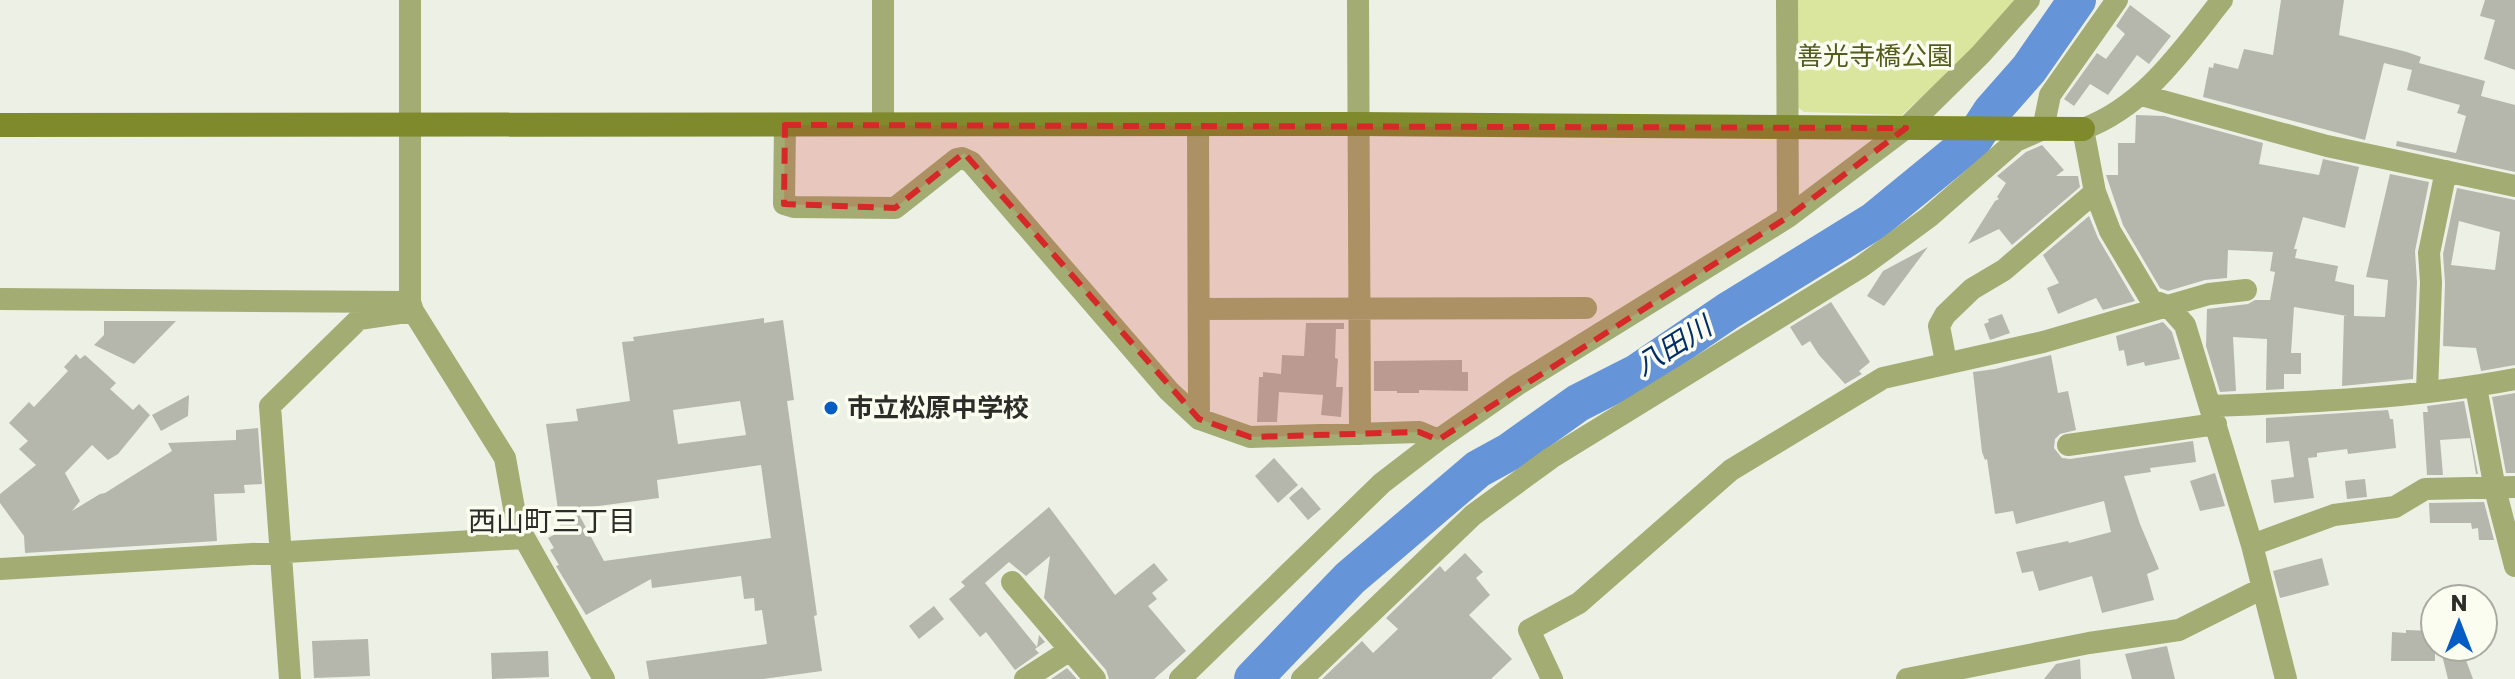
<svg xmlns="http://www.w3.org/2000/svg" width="2515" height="679" font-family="Poppins,'Noto Sans JP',sans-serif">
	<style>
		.green { fill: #dae69d }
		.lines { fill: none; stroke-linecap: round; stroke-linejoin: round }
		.river { stroke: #6694d8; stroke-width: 38 }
		.building { fill: #b5b7ac; fill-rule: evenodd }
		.street { stroke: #a2ac73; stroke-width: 22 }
		.secondary { stroke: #7f8a2d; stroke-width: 24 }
		.marked { fill: #d62828; fill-opacity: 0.2; stroke: #d62828; stroke-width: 6; stroke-dasharray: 16 10; stroke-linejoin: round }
		.poi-dot { fill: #055cc5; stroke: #fbfdf1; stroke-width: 3 }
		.labels { text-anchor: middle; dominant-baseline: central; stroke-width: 7; stroke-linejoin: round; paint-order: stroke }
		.park-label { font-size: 26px; fill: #545c1d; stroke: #fbfdf1 }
		.poi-label { font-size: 26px; font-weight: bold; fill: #2c2d29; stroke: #fbfdf1; text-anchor: start }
		.water-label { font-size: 28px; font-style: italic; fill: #012e6a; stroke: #fbfdf1 }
		.neighbourhood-label { font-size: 28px; fill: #2c2d29; stroke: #fbfdf1 }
	</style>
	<rect width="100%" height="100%" fill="#edf0e4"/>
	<path class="green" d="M1796 0H2019L1964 59 1902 115 1804 112 1796 106Z"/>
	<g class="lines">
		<path class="river" d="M1253 679 1350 578 1478 469 1509 452 1578 403 1637 373 1728 311 1874 221 1973 140 1992 111 2029 69 2077 0"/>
	</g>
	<path class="building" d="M2281 0H2344L2339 35 2407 52 2421 57 2419 63 2485 81 2481 96 2515 105V172L2396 146 2397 141 2456 153 2466 116 2457 113 2460 105 2407 90 2412 70 2384 63 2365 140 2203 97 2209 67 2213 68 2214 63 2238 69 2244 49 2273 55Z
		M2485 0H2515V70L2484 59 2495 20 2480 16Z
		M2130 5 2171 36 2149 64 2137 55 2108 95 2090 84 2074 106 2064 99 2097 53 2106 59 2125 34 2116 26Z
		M2136 115 2164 116 2263 143 2259 164 2319 175 2323 159 2359 167 2345 228 2303 217 2294 249H2297L2295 258 2338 266 2335 281 2354 285V316L2385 317 2388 280 2366 277 2390 174 2429 182 2415 251 2417 282 2413 379 2342 386 2344 316H2347L2294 307 2291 353H2301V374H2284V389L2266 390 2267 339 2233 337 2236 391 2220 392 2206 346 2207 309 2248 304 2255 300H2270L2275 272 2270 271 2273 252 2228 250 2227 278 2205 280 2168 291 2160 288 2123 225 2106 175H2118V143H2135Z
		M2042 145 2064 170 2056 176H2078L2080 187 2012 245 1999 229 1968 244 1995 201 1999 199 1997 197 2006 183 1997 176 2026 152Z
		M2457 188 2515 200V365L2481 371 2476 348 2443 346 2445 283 2443 254ZM2459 221 2500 232 2495 270 2451 265Z
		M2089 216 2098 238 2135 301 2103 310 2096 298 2058 314 2047 288 2059 283 2043 255Z
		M1928 247 1884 306 1867 296 1883 271Z
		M1831 302 1870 362 1859 371 1862 374 1845 384 1819 355 1810 341 1802 346 1790 327Z
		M2002 314 2010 333 1990 340 1984 324 1989 322 1988 319Z
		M764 318V323L783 320 794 400 787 401 817 615 814 616 822 671 763 679H649L646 661 767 644 762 610 755 611 754 598 744 599 741 576 652 588 651 579 586 615 556 566 559 565 550 550 554 548 548 538 561 531 546 424 578 421 576 409 630 401 622 342 634 341 633 337ZM740 401 746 435 678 444 673 410ZM761 465 771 538 604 561 576 509 659 498 657 480Z
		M104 321H176L134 364 94 345 104 335Z
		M2163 322 2172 332 2180 359 2145 366 2144 362 2127 366 2124 350 2119 351 2116 336Z
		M1306 323H1344V329H1336L1335 358 1338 359 1336 387H1343L1341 417 1321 415 1323 395 1279 392 1277 422H1257L1259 377H1263V372L1281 374 1282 355 1304 356Z
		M76 354 80 359 85 355 116 383 110 389 133 410 139 404 150 415 118 454 108 460 92 445 65 473 80 501 72 511 100 494 105 493 172 451 168 443 236 440V430L258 428 262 484 244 485 245 493 214 494 217 541 25 553 24 536 0 503V494L36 465 19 449 28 441 9 423 29 402 34 407 68 371 64 367Z
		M2051 355 2058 393 2068 391 2076 430 2060 434 2055 439 2054 448 2062 458 2070 459 2193 441 2196 462 2150 468 2151 472 2124 476 2140 524 2159 569 2147 574 2154 600 2102 613 2092 576 2039 591 2033 571 2022 573 2016 552 2068 541 2069 543 2111 532 2104 501 2016 524 2013 511 1995 514 1987 459 1985 460 1982 452 1973 372 1995 369Z
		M1462 360V372H1468V391L1419 390V393H1397V391H1374V361Z
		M2515 393V473H2506L2492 397Z
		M189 395 188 416 161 431 152 415Z
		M2464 401 2478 474H2476L2470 438 2440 440 2443 475H2427L2423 412H2428L2427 406Z
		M2388 410 2390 419H2393L2396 448 2348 454 2347 449 2317 453V457L2308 458 2314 498 2274 503 2271 480 2294 477 2289 441 2266 443V418Z
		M1274 458 1298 485 1278 503 1255 476Z
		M2215 473 2225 506 2200 511 2190 481Z
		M2365 479 2367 497 2347 499 2345 481Z
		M1302 487 1321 509 1308 520 1289 498Z
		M2484 502 2494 540H2479L2478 528 2472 529 2471 523H2430L2429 503Z
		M1049 507 1115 595 1154 563 1168 580 1152 593 1157 599 1148 606 1186 651 1154 679H1109L1106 670 1044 598 1050 556 1026 576 1009 562 985 583 1037 647 1039 635 1045 642 1035 649 1039 653 1015 670 986 632 980 637 949 599 965 586 961 582Z
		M1465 553 1483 572 1476 578 1490 595 1469 615 1512 659 1491 679H1322L1362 641 1373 653 1398 629 1386 618 1440 566 1445 572Z
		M2322 558 2329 585 2280 598 2273 571Z
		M934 606 944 619 919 639 909 626Z
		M2406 630 2435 631V661H2391L2392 632 2406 633Z
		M368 639 370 676 314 678 312 641Z
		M2167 646 2175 679H2132L2125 654Z
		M2440 647H2461L2473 679H2448Z
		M548 651 549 677 492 679 491 653Z
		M2080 659 2081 679H2044L2056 664Z
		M1067 668 1077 679H1051Z"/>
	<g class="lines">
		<path class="street" d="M410 0V302L413 311 505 458 517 525 604 679
			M883 0V124
			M1358 0 1360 434
			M2222 0C2182 50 2145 106 2083 129L2095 192 2110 231 2151 300 2168 306 2185 325 2252 545 2286 679
			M2141 95 2327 146 2515 186
			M1198 124 1199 419
			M785 125 784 204 794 207 895 208 957 159 962 158 971 162 1169 391 1199 419 1250 437 1419 432 1438 440
			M1788 217 1906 128 1981 54 2029 0
			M0 299 403 302
			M1199 309 1586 308
			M1946 362 1939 326 1945 315 1972 289 2004 270 2095 192
			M2476 387 2495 489 2515 566
			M2427 391 2431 282 2429 253 2446 171
			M2211 406C2313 402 2415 398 2515 379
			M2068 445 2216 424
			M2252 545 2334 515 2395 507 2425 489 2515 487
			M0 569 523 538
			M1012 582 1095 679
			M290 679 270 406 359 319 413 311
			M1025 679 1070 650
			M1180 679 1382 483 1438 440 1517 385 1788 217 1787 0
			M1302 679 1473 515 1551 458 1861 267 1929 217 2016 141 2043 129 2050 95 2117 0
			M1552 679 1529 630 1579 603 1731 470 1883 378 2043 342 2209 294 2246 290
			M1907 679 2089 643 2179 630 2263 588"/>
		<path class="secondary" d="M0 125 1358 124 2083 129"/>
	</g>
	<path class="marked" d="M785 125 1906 128 1788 217 1438 440 1419 432 1250 437 1199 419 964 153 895 208 784 204Z"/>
	<circle class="poi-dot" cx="831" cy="408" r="8"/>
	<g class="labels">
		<g class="park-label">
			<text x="1875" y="56">善光寺橋公園</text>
		</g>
		<g class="poi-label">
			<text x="847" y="408">市立松原中学校</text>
		</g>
		<g class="water-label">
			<text transform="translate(1673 346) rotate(-32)">八田川</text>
		</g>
		<g class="neighbourhood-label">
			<text x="552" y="521">西山町三丁目</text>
		</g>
	</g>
	<g transform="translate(2459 623)"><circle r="38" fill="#fbfdf1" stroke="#a8aaa1" stroke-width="2"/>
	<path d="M0-6L14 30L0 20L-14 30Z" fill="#055cc5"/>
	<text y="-12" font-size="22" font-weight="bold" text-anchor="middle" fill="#2c2d29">N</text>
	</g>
</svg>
